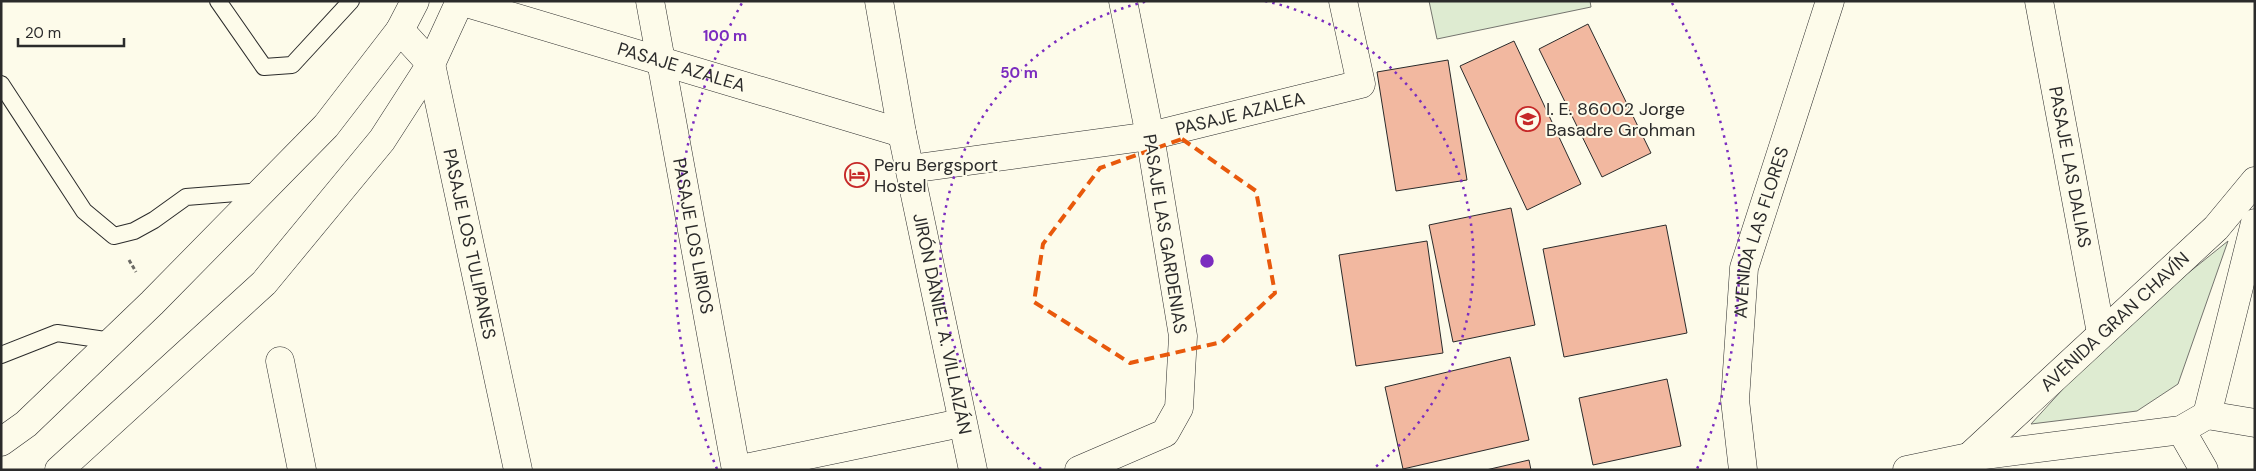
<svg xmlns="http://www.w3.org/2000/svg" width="2256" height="471" font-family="'DM Sans',sans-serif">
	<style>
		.green { fill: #deebd1; stroke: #74746e }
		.building { fill: #f2b8a0; stroke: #2b2b2b }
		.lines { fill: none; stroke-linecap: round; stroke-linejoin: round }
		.service-casing { stroke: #2b2b2b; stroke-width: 18 }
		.minor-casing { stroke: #2b2b2b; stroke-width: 29 }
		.tertiary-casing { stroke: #2b2b2b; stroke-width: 29 }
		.secondary-casing { stroke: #2b2b2b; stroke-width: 29 }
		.primary-casing { stroke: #2b2b2b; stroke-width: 29 }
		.path { stroke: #6a6964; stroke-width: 3; stroke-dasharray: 4 2.5; stroke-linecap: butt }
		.service { stroke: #fdfbea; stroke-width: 16 }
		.minor { stroke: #fdfbea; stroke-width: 28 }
		.tertiary { stroke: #fdfbea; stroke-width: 28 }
		.secondary { stroke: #fdfbea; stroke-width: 28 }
		.primary { stroke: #fdfbea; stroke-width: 28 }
		.marked { fill: none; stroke: #e8590c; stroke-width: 4; stroke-dasharray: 10 6; stroke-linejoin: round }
		.ring { fill: none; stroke: #7b2cbf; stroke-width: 2.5; stroke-dasharray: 2.5 5 }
		.labels { text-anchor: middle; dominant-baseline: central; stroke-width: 4; stroke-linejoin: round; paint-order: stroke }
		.street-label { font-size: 18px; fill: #2b2b2b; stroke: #fdfbea }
		.poi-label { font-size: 18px; fill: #2b2b2b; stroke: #fdfbea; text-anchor: start }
		.centre { fill: #7b2cbf; stroke: #fdfbea; stroke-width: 2.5 }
		.ring-label { font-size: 15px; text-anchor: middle; font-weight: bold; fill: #7b2cbf; stroke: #fdfbea; stroke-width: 4; stroke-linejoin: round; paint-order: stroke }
	</style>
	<rect width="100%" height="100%" fill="#fdfbea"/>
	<path class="green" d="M1429 1H1590L1591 7 1437 39Z
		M2228 241 2178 384 2137 411 2031 424 2116 331Z"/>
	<path class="building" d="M1588 24 1651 153 1602 177 1539 49Z
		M1514 41 1581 184 1527 210 1460 66Z
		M1448 60 1467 180 1396 191 1377 72Z
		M1511 208 1535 325 1453 342 1429 225Z
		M1666 225 1687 333 1564 357 1543 249Z
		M1427 241 1443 353 1356 366 1339 255Z
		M1510 357 1529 440 1403 469 1385 387Z
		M1667 379 1681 446 1593 465 1579 398Z
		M1529 460 1531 470H1486Z"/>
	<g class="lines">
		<defs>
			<path id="service" d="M218 1 264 67 292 65 351 1
				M1 84 84 211 114 236 134 231 154 220 186 197 262 191
				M1 355 57 333 112 341"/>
			<g id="minor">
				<path id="s1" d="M460 1 902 133"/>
				<path id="s2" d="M650 1 736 470"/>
				<path id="s3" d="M879 1 902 133 973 470"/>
				<path id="s4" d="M2039 1 2101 333"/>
				<path id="s5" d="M400 30 431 64 518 470"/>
				<path id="s6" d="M910 169 1150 136 1361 84 1343 1"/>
				<path d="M280 361 302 470"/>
				<path d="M2181 430 2204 470"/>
				<path d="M736 470 961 423"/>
				<path d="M1079 470 1165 433 1179 408 1183 336 1150 136 1123 1"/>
			</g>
			<g id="tertiary">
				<path d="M2207 415 2255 423"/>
				<path id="s7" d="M1743 470 1735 400 1744 268 1830 1"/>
			</g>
			<g id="secondary">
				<path id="s8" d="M1969 457 2216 228 2255 181"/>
				<path d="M1907 470 1969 457 2181 430 2207 415 2255 223"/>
			</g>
			<path id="primary" d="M1 442 26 424 152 303 326 126 400 30 415 1
				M59 470 264 283 382 140 431 64 460 1"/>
		</defs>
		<use href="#service" class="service-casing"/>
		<use href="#minor" class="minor-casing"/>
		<use href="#tertiary" class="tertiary-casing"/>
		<use href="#secondary" class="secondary-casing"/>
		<use href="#primary" class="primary-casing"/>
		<path class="path" d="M129 260 136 272"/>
		<use href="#service" class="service"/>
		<use href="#minor" class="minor"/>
		<use href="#tertiary" class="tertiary"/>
		<use href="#secondary" class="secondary"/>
		<use href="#primary" class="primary"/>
	</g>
	<path class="marked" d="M1182 139 1256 191 1275 293 1222 342 1130 363 1034 302 1043 244 1100 168Z"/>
	<g class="ring">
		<path d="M1041 469A266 266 0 0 1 1149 1M1265 1A266 266 0 0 1 1373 469"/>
		<path d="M717 469A532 532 0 0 1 742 3M1672 3A532 532 0 0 1 1697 469"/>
	</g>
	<defs>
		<symbol id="school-ring" viewBox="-11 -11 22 22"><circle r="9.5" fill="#fdfbea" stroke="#c62828" stroke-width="1.5"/><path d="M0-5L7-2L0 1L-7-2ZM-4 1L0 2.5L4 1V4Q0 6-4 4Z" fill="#c62828"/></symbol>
		<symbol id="hotel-ring" viewBox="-11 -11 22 22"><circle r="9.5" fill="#fdfbea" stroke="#c62828" stroke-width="1.5"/><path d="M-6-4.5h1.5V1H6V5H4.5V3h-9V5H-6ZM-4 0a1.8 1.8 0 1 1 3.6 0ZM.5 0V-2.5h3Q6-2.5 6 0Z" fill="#c62828"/></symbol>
	</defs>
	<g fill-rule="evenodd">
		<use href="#school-ring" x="1514" y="105" width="28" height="28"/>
		<use href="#hotel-ring" x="843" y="161" width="28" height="28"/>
	</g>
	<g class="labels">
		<g class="street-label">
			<text stroke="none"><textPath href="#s1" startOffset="231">PASAJE AZALEA</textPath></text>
			<text stroke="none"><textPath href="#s6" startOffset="335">PASAJE AZALEA</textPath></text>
			<text stroke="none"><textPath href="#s4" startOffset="169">PASAJE LAS DALIAS</textPath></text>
			<text stroke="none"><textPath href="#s7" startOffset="241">AVENIDA LAS FLORES</textPath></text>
			<text transform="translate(1165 234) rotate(81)">PASAJE LAS GARDENIAS</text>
			<text stroke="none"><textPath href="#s2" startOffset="239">PASAJE LOS LIRIOS</textPath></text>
			<text stroke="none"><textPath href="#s5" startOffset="230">PASAJE LOS TULIPANES</textPath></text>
			<text stroke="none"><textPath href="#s8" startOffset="199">AVENIDA GRAN CHAVÍN</textPath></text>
			<text stroke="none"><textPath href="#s3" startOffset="329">JIRÓN DANIEL A. VILLAIZÁN</textPath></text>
		</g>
		<g class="poi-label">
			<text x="1546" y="109">I. E. 86002 Jorge<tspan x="1546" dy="21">Basadre Grohman</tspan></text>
			<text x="874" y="165">Peru Bergsport<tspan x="874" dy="21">Hostel</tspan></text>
		</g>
	</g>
	<circle cx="1207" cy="261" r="8" class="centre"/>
	<g class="ring-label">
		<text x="725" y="41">100 m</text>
		<text x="1019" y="78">50 m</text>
	</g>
	<rect width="2256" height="471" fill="none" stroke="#2b2b2b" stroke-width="5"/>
	<path d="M18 38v8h106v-8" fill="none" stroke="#2b2b2b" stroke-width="2.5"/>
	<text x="25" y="38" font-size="15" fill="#2b2b2b" stroke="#fdfbea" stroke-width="4" paint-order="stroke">20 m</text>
</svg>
